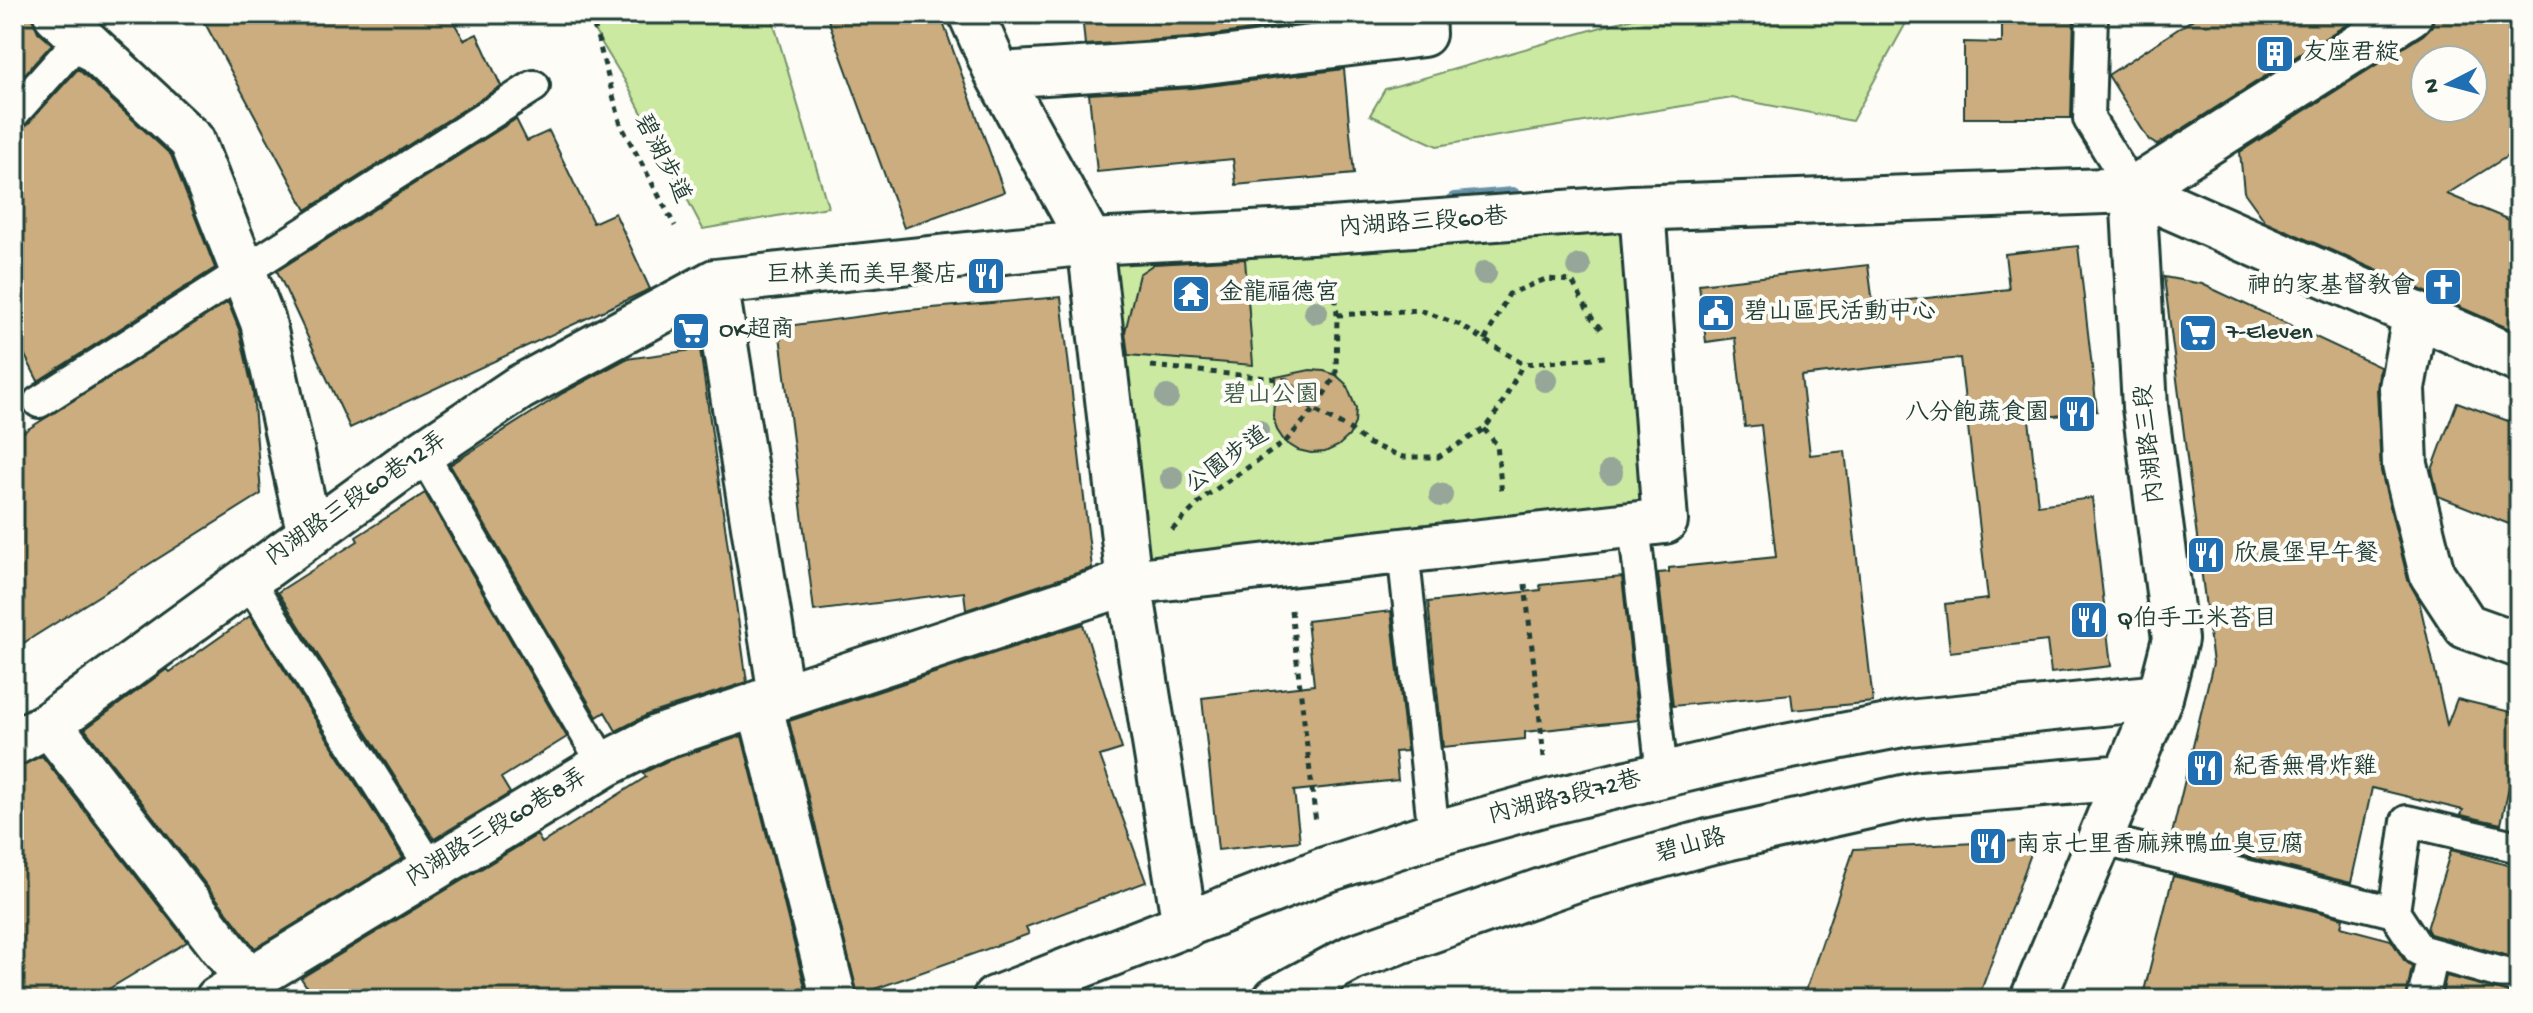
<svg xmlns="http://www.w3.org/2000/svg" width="2533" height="1013" font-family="'Gochi Hand','LXGW WenKai TC',sans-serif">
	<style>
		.green { fill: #cbe9a1; stroke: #75936a; stroke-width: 2 }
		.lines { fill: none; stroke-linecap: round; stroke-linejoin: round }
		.stream { stroke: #6992a9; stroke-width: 14 }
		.building { fill: #cbad7f; stroke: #1f3d34; stroke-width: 2; fill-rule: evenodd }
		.lane-casing { stroke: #1f3d34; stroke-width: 36 }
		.street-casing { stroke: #1f3d34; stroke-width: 50 }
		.secondary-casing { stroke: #1f3d34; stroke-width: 50 }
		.path { stroke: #1f3d34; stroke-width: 5; stroke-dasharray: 6 6; stroke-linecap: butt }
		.lane { stroke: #fdfcf7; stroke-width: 30 }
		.street { stroke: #fdfcf7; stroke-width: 44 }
		.secondary { stroke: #fdfcf7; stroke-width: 44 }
		.tree { fill: #96a698 }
		.labels { text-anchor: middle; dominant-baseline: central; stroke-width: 8; stroke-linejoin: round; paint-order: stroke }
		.poi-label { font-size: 24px; fill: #1f3d34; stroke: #fdfcf7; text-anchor: start }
		.street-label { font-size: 24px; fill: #1f3d34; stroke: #fdfcf7 }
		.park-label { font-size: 24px; fill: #415f4a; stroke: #fdfcf7 }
	</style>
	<rect width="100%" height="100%" fill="#fdfcf7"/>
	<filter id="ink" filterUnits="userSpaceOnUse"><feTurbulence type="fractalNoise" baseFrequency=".0125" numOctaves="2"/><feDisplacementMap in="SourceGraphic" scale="16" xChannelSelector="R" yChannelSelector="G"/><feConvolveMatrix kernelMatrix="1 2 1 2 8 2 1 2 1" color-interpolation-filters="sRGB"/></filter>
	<g filter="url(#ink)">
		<path class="green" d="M584 14H771L828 207 703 229 625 81Z
			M1647 14H1911L1852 121 1732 98 1437 146 1370 115 1385 89Z
			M1630 217 1652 506 1132 571 1095 250Z"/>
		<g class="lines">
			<path class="stream" d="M1454 199 1513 194"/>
		</g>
		<path class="building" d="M14 14H31L38 32 52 44 14 86Z
			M200 14H449L464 40 477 34 501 86 306 210Z
			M826 14H940L1004 192 904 228Z
			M1082 14H1338L1339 19 1188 38 1085 45Z
			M2002 14H2074L2071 118H1964V42L2002 43Z
			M2201 14H2363L2157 145 2149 140 2108 75Z
			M2435 14H2519V149L2447 194 2519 224V333L2265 221 2244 192 2240 152 2423 35 2432 26ZM2425 60H2473V108H2425Z
			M78 69 171 155 215 268 38 381 14 334V131L27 125Z
			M1344 69 1354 174 1236 185 1233 159 1097 172 1089 94 1193 88Z
			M516 119 527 141 549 131 593 223 615 213 650 289 350 428 277 271Z
			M2078 246 2097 411 2029 419 2038 505 2092 498 2111 666 2051 673 2047 641 1950 652 1945 604 1988 599 1960 358 1801 376 1810 455 1845 451 1873 702 1793 710 1791 694 1673 706 1658 573 1669 572V568L1776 557 1761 425 1745 427 1735 338 1706 342 1699 284 1868 265 1873 304 2009 289 2005 254Z
			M1245 259 1253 365 1128 355 1125 332 1139 274 1154 264Z
			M2164 277 2202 284 2380 367 2377 389 2381 471 2408 580 2419 600 2447 725 2457 699 2519 714V740L2501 824 2461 815 2463 810 2372 788 2351 883 2171 838 2213 663Z
			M1061 297 1092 568 966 610 964 592 814 611 779 327 908 310Z
			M228 302 239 329 253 392 261 494 14 649V438Z
			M700 349 747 682 649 714 616 731 605 712 597 717 450 465 563 393 626 359Z
			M1310 370 1324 371 1336 375 1346 384 1356 408 1355 423 1349 436 1338 446 1325 452 1311 453 1298 450 1285 442 1277 430 1273 416 1276 377Z
			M2457 402 2519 425V528L2438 496 2432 470Z
			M425 493 567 737 501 778 510 793 434 839 278 592 358 541 356 537Z
			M1622 577 1638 720 1525 732V739L1443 747 1428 602 1541 590 1540 585Z
			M1391 611 1407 751 1395 752 1398 780 1294 791 1300 841 1218 850 1202 698 1314 685 1307 621Z
			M250 616 403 858 255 948 85 729 167 669 170 672Z
			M1083 624 1122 749 1100 756 1146 882 1026 927 1029 934 858 995 789 721Z
			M742 736 808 999H315L301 978 537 835 542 843 646 777 643 773 667 761Z
			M42 756 187 942 92 999H14V768Z
			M2036 840 1978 999H1803L1854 849Z
			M2451 850 2519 868V959L2430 934 2427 929Z
			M2173 876 2343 918 2341 927 2391 940 2404 960 2412 966 2406 999H2142Z
			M2446 976 2519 995V999H2441Z"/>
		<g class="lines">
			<defs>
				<path id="lane" d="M2092 14 2089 119 2133 190
					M14 113 81 38
					M39 402 534 86
					M422 453 604 765
					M1634 524 1662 774
					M1403 551 1434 834
					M247 578 431 868
					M2100 839 2394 912 2419 950 2519 978
					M2394 912 2407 821 2519 847
					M2423 999 2433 954"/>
				<path id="street" d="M56 14 192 141 263 322 310 535
					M971 14 998 75 1090 242 1129 582 1185 926
					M998 75 1190 63 1423 34 1422 14
					M715 282 781 695
					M2415 316 2402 388 2405 465 2432 574 2466 626 2519 645
					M759 703 834 999
					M49 724 249 981 258 999
					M14 743 49 724 422 453 519 388 715 282 1090 242 1331 230 1632 208 2133 190 2410 14
					M218 999 604 765 657 738 1129 582 1665 521 1642 208
					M995 999 1322 871 1434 834 1549 802 1745 755 1908 723 2160 697
					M2033 999 2126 777"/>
				<path id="secondary" d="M1276 999 1354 957 1576 879 1708 842 1921 794 2126 777 2160 697 2175 639 2145 407 2133 190 2519 360"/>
			</defs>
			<use href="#lane" class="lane-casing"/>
			<use href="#street" class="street-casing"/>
			<use href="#secondary" class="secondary-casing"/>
			<path class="path" d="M591 14 621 125 675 226
				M1337 315 1420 310 1460 325 1523 364 1606 357
				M1485 340 1509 294 1546 279 1572 281 1592 318 1604 333
				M1151 366 1287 380 1314 410 1351 430 1367 443 1403 457H1438L1484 429 1499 409 1523 364
				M1484 429 1497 445 1502 495
				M1172 530 1206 496 1285 442 1314 410 1336 375 1337 315 1334 277
				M1525 584 1544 757
				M1291 610 1316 823"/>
			<use href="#lane" class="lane"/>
			<use href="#street" class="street"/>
			<use href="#secondary" class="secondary"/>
		</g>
		<g class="tree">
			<circle cx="1579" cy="266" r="12"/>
			<circle cx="1485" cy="273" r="12"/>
			<circle cx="1316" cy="312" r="12"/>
			<circle cx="1545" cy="380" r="12"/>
			<circle cx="1167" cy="397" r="12"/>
			<circle cx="1257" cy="431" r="12"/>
			<circle cx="1611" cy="472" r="12"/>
			<circle cx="1172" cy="478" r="12"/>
			<circle cx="1441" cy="495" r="12"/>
		</g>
	</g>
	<defs>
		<symbol id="building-square" viewBox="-11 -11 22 22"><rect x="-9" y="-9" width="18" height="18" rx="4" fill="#1f6fb2" stroke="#fdfcf7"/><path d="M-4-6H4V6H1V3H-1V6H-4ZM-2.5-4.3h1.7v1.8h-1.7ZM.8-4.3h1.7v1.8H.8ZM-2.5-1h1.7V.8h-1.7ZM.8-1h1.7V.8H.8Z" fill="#fff"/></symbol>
		<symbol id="restaurant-square" viewBox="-11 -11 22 22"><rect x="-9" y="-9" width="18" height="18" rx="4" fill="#1f6fb2" stroke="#fdfcf7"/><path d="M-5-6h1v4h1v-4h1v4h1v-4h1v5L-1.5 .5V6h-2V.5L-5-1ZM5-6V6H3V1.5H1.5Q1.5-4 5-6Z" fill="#fff"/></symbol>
		<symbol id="church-square" viewBox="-11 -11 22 22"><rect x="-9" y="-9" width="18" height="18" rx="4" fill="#1f6fb2" stroke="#fdfcf7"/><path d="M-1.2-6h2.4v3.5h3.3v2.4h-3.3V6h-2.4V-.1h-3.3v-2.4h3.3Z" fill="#fff"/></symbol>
		<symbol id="temple-square" viewBox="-11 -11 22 22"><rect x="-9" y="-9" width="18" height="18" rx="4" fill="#1f6fb2" stroke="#fdfcf7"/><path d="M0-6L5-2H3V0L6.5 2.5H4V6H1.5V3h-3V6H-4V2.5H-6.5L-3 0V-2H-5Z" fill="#fff"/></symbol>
		<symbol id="civic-square" viewBox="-11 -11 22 22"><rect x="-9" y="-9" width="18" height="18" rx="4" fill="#1f6fb2" stroke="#fdfcf7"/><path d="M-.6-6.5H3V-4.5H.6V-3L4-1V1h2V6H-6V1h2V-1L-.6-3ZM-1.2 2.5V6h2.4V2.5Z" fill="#fff"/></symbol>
		<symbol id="supermarket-square" viewBox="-11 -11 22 22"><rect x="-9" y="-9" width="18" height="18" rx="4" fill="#1f6fb2" stroke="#fdfcf7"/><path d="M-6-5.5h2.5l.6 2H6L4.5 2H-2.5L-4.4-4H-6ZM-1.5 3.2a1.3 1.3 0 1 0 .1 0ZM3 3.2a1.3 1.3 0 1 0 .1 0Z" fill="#fff"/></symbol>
	</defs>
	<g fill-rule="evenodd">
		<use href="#building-square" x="2253" y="32" width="44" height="44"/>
		<use href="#restaurant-square" x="964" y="254" width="44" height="44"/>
		<use href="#church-square" x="2421" y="265" width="44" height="44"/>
		<use href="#temple-square" x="1169" y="272" width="44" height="44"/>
		<use href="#civic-square" x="1694" y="291" width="44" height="44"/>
		<use href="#supermarket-square" x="669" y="309" width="44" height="44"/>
		<use href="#supermarket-square" x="2176" y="311" width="44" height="44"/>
		<use href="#restaurant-square" x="2055" y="392" width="44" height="44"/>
		<use href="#restaurant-square" x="2184" y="533" width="44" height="44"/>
		<use href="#restaurant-square" x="2067" y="598" width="44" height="44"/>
		<use href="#restaurant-square" x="2183" y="746" width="44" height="44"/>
		<use href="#restaurant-square" x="1966" y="824" width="44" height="44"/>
	</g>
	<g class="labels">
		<g class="poi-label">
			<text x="2303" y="54">友座君綻</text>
			<text x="958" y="276" text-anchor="end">巨林美而美早餐店</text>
			<text x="2415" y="287" text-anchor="end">神的家基督教會</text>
			<text x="1219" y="294">金龍福德宮</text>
			<text x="1744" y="313">碧山區民活動中心</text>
			<text x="719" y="331">OK超商</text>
			<text x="2226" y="333">7-Eleven</text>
			<text x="2049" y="414" text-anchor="end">八分飽蔬食園</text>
			<text x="2234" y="555">欣晨堡早午餐</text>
			<text x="2117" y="620">Q伯手工米苔目</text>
			<text x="2233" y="768">紀香無骨炸雞</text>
			<text x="2016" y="846">南京七里香麻辣鴨血臭豆腐</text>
		</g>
		<g class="street-label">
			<text transform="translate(661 159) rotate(63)">碧湖步道</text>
			<text transform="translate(1423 224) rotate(-4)">內湖路三段60巷</text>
			<text transform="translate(2151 444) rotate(-96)">內湖路三段</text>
			<text transform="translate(1228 461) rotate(-36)">公園步道</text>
			<text transform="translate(357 500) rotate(-35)">內湖路三段60巷12弄</text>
			<text transform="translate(1565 799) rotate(-14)">內湖路3段72巷</text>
			<text transform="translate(497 829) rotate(-31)">內湖路三段60巷8弄</text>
			<text transform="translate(1691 847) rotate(-15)">碧山路</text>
		</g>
		<g class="park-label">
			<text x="1271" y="396">碧山公園</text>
		</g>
	</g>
	<rect width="2533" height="1013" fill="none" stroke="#fdfcf7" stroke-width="48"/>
	<rect x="24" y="24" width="2485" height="965" fill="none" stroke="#1f3d34" stroke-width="3" filter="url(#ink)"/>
	<g transform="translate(2449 84) rotate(264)"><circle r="38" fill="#fdfcf7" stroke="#a4b0a9" stroke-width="2"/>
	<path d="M0-6L14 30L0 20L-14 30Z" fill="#1f6fb2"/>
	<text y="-12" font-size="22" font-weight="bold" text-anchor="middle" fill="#1f3d34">N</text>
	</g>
</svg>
